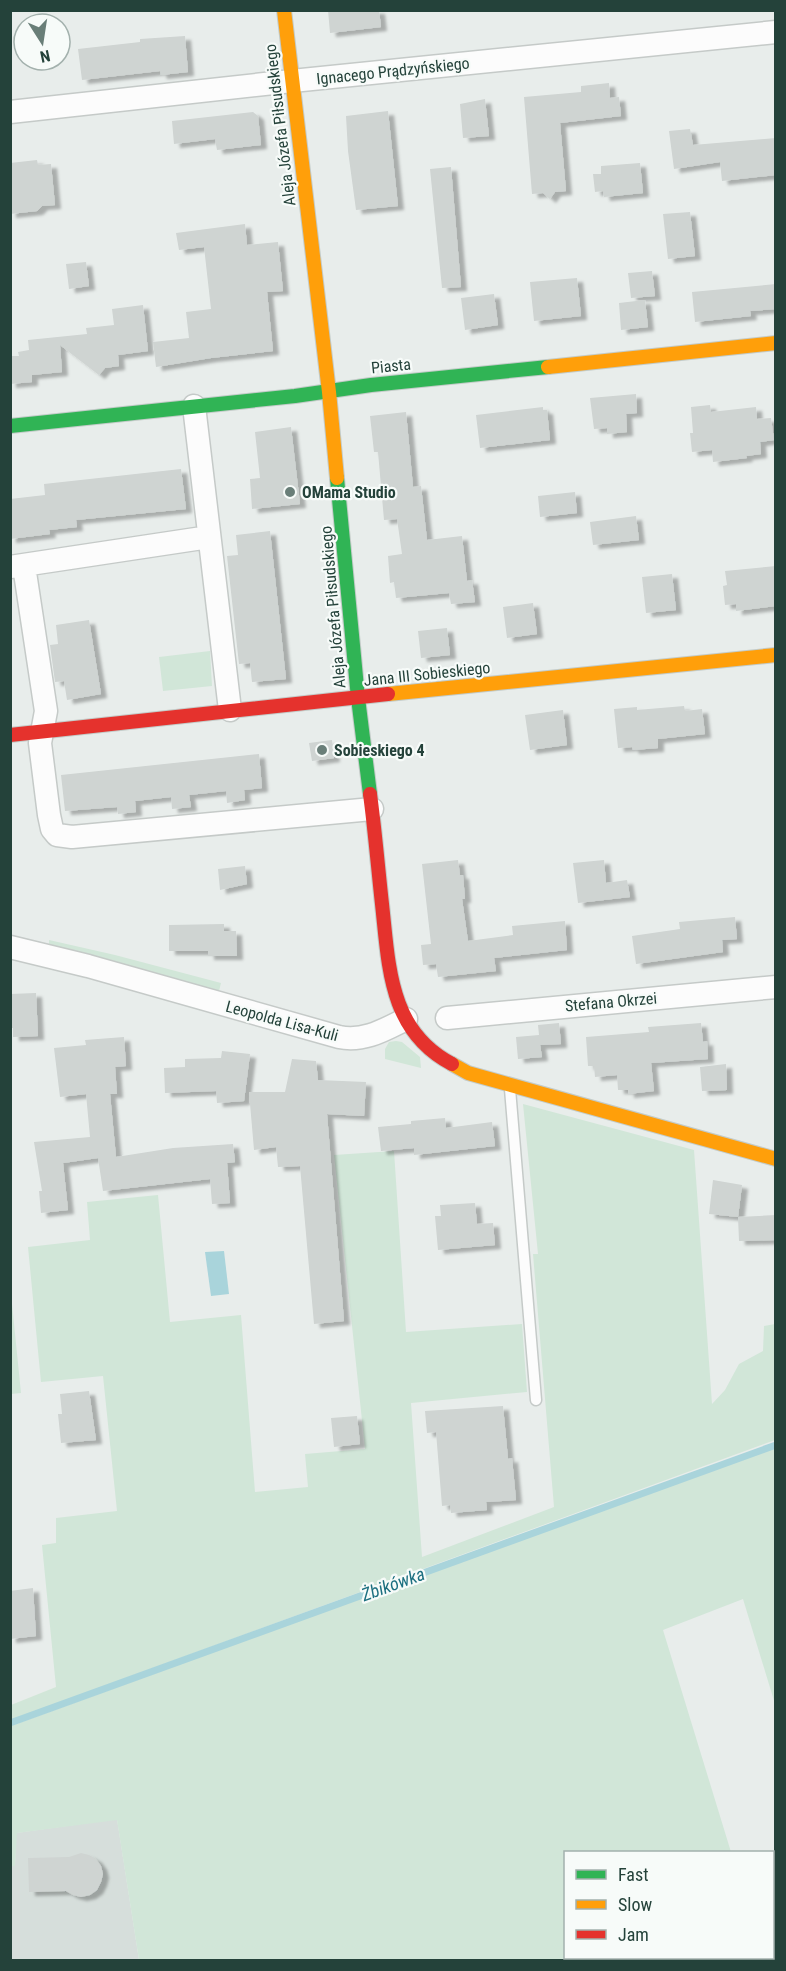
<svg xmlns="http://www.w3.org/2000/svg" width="786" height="1971" font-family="'Roboto Condensed',sans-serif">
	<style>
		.built { fill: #d6dedb }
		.green { fill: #d1e6d8 }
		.water { fill: #a9d4db }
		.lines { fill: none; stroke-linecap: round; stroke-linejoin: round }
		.stream { stroke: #a9d4db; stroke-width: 7 }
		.building { fill: #cfd4d2; filter: url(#shadow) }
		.lane-casing { stroke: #c5cac8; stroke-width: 13 }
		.street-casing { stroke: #c5cac8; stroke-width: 25 }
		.fast-casing { stroke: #c3cbc8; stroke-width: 16 }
		.slow-casing { stroke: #c3cbc8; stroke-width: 16 }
		.jam-casing { stroke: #c3cbc8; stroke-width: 16 }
		.lane { stroke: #fcfcfc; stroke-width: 10 }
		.street { stroke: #fcfcfc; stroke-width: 22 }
		.fast { stroke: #30b455; stroke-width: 14 }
		.slow { stroke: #ff9f0a; stroke-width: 14 }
		.jam { stroke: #e5322d; stroke-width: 14 }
		.poi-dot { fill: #697e78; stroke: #f7fbf9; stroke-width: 2 }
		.labels { text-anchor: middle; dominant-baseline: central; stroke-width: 4.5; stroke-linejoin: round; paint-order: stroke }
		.street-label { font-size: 16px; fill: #24423a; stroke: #f7fbf9 }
		.poi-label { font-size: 16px; font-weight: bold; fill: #24423a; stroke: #f7fbf9; text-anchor: start }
		.water-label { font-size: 18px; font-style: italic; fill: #1c6f80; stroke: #f7fbf9 }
	</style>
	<defs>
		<filter id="shadow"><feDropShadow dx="6" dy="4" stdDeviation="1.5" flood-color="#0004"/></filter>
	</defs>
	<rect width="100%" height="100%" fill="#e8edeb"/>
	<path class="built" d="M117 1819 139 1960H11L10 1866H15L16 1833Z"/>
	<path class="green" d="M210 651 212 686 163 691 159 657Z
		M49 940 115 955 221 983 218 995 49 945Z
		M396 1041 402 1042 420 1057 421 1068 385 1059V1049L389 1042Z
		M523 1104 694 1150 712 1404 725 1390 739 1364 763 1351 764 1326 775 1324V1440L11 1720V1705L56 1687 42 1545 56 1543V1518L117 1511 103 1376 41 1382 28 1247 90 1240 87 1202 158 1195 170 1322 241 1315 255 1492 308 1487 305 1454 365 1449 334 1155 394 1151 406 1332 522 1324 527 1392 411 1403 422 1557 554 1507 533 1254H538Z
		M10 1284 21 1393 11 1394H10Z
		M775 1447V1704L743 1599 663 1630 731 1852H566V1958H698L699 1960H139L117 1820 17 1833 15 1866H11V1726Z
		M712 1958H760L755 1960H713Z"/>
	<path class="water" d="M224 1251 229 1294 211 1296 205 1252Z"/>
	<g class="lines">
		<path class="stream" d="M10 1723 776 1445"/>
	</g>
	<path class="building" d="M328 10H379L381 27 330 33Z
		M185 36 188 72 161 75 160 71 82 80 78 49 140 42V39Z
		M609 83 610 98 619 97 621 116 560 123 566 191 555 192 550 199 543 193 532 194 524 97 581 92V86Z
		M485 99 489 136 463 138 460 104Z
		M388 111 398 206 356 210 348 151 346 116Z
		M253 112 258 116 261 145 217 150 215 139 174 144 172 121Z
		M690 129 693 145 776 138V175L722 181 720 162 674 169 669 131Z
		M37 160 38 165 51 164 55 205 42 206 37 211 10 214V163Z
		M640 163 643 193 604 197 603 191 595 192 593 174H601V166Z
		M451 167 461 287 442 288 430 169Z
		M690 212 695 256 668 259 663 214Z
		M245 224 247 245 278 242 283 291 267 292 273 351 211 358 156 367 153 342 189 338 186 312 211 309 204 247 179 250 176 233Z
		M86 262 89 286 69 289 66 264Z
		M652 271 655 296 631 298 628 273Z
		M577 278 581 316 534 321 530 282Z
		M776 284V309L750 311 751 316 695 322 692 292Z
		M494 294 498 325 465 330 461 298Z
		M645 300 648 327 621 330 619 303Z
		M143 305 148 351 118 355 119 366 105 368 99 375 60 345 62 372 32 375V382L10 384V356H19L18 352 29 350 28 340 87 334 86 328 114 325 112 309Z
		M636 394 637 413 626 414 627 432 607 434V428L594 429 590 398Z
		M710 405 711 412 756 407 757 419 771 418 774 440 760 442 761 454 746 456 747 458 713 462 712 450 692 452 690 433H693L691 407Z
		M543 407V410H547L550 440 480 448 476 415Z
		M406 412 413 487 421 486 427 540 462 536 467 581 472 580 475 602 451 604 449 593 396 598 394 582 390 583 388 556 402 554 397 519 384 520 378 452H374L370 416Z
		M291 427 300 504 252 509 250 479 260 478 255 432Z
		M181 469 186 509 76 520 77 527 49 530 50 534 10 539V499L45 495 44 484Z
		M575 492 577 513 540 517 538 496Z
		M636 516 639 540 593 545 590 522Z
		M270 531 286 679 252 682 250 663 239 664 227 556 238 555 236 535Z
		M776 566V606L736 611V604L725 605 723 586 727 585 725 571Z
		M672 574 676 610 646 613 642 577Z
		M533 603 537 634 507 638 503 607Z
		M89 620 101 694 67 700 64 681 55 682 50 645 58 644 56 625Z
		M447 628 450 655 421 658 418 631Z
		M684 706 685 711 702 709 705 734 658 739V748L633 750 632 747 618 748 614 709 637 707V710Z
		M563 710 567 745 530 750 525 715Z
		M332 740 334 758 312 761 309 743Z
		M259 754 262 788 244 790 245 800 227 803 226 791 189 795 191 807 172 809 171 797 135 801 136 812 118 814 117 807 65 811 61 775Z
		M458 860 460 875H463L465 899H462L468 941 513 935 512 926 565 921 567 950 494 958 496 971 438 977 436 964 423 965 421 945 431 944 422 864Z
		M604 860 606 883 627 880 630 897 578 903 573 863Z
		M245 866 247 884 220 890 218 869Z
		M735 917 737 939 722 940 723 952 636 964 632 936 680 929 679 922Z
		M224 924V931H236L237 956H208V951H169V925Z
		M36 993 38 1036 13 1037V1028H10V994Z
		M559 1023 561 1044 540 1045 542 1057 518 1059 516 1037 539 1035 538 1025Z
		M701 1023 703 1042 707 1041 708 1059 651 1063 654 1091 628 1094V1090H618L617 1075 595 1077 594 1066H588L586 1037 649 1032 648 1027Z
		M124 1037 126 1066 115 1067 117 1094H110L116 1157 173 1148 233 1144 235 1162 227 1163 230 1203 212 1204 210 1179 103 1191 98 1158 63 1163 68 1210 41 1213 39 1191H42L34 1142 90 1137 86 1094 60 1097 54 1048 86 1045 85 1040Z
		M222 1051 250 1054 244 1101 217 1103 216 1091 165 1093 164 1068 185 1067V1059L221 1058Z
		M292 1059 316 1061 318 1080 366 1082 364 1116 327 1114 344 1321 314 1324 300 1166 278 1167 276 1147 254 1150 249 1092H285Z
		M726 1064 727 1090 702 1091 700 1067Z
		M445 1118 446 1128 492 1122 495 1146 414 1155V1148L381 1151 378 1127 411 1124V1121Z
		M713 1180 742 1185 738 1217 709 1214Z
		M475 1203 477 1224 493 1223 495 1245 438 1250 435 1216H441L440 1205Z
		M776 1215V1240L739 1241 738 1217Z
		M89 1391 96 1440 61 1443 58 1414H62L60 1394Z
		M503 1406 508 1459 512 1458 516 1500 486 1502 487 1510 451 1513 450 1505 442 1506 436 1432 427 1433 425 1411Z
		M357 1416 360 1444 334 1447 331 1418Z
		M33 1588 36 1636 10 1639V1591Z
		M81 1853 89 1855 96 1859 101 1866 103 1874 101 1882 97 1890 90 1895 81 1897 73 1895 66 1891 29 1892 28 1858 69 1857Z"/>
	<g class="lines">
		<defs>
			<path id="lane" d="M510 1089 536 1400"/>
			<path id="street" d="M10 112 292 81 776 32
				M194 406 230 710
				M24 566 46 711 40 743 49 815 52 829 57 835 72 837 372 809
				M10 567 209 537
				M10 947 88 966 339 1037C364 1042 384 1030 406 1019
				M447 1018 776 987"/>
			<path id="fast" d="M10 426 295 396 371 385 548 367
				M337 478 358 698 370 794"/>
			<path id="slow" d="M284 10 329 392 337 478
				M548 367 776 343
				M388 694 776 655
				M452 1064 468 1073 776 1159"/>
			<path id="jam" d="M10 735 388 694
				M370 794C375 831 378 868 382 904 389 967 389 1031 452 1064"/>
		</defs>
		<use href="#lane" class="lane-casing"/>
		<use href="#street" class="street-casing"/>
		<use href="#fast" class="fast-casing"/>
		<use href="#slow" class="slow-casing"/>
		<use href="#jam" class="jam-casing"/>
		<use href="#lane" class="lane"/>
		<use href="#street" class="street"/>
		<use href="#fast" class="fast"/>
		<use href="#slow" class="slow"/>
		<use href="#jam" class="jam"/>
	</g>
	<g class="poi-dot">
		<circle cx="290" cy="492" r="6"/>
		<circle cx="322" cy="750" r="6"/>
	</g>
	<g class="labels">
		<g class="street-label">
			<text transform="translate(393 71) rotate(-6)">Ignacego Prądzyńskiego</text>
			<text transform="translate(280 125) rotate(-97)">Aleja Józefa Piłsudskiego</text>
			<text transform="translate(391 366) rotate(-6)">Piasta</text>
			<text transform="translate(333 607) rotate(-95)">Aleja Józefa Piłsudskiego</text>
			<text transform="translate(427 674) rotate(-6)">Jana III Sobieskiego</text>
			<text transform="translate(611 1002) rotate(-5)">Stefana Okrzei</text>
			<text transform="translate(282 1021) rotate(15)">Leopolda Lisa-Kuli</text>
		</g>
		<g class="poi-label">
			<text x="302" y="492">OMama Studio</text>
			<text x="334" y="750">Sobieskiego 4</text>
		</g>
		<g class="water-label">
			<text transform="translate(393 1584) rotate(-20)">Żbikówka</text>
		</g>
	</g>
	<rect width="786" height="1971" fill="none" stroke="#24423a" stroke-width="24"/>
	<rect x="564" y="1851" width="210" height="108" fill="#f7fbf9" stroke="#a3b1ad" stroke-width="1.5"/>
	<rect x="576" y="1870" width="30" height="9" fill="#30b455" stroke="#a3b1ad" stroke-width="1.5"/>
	<text x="618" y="1881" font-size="18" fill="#24423a">Fast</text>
	<rect x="576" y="1900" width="30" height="9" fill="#ff9f0a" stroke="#a3b1ad" stroke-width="1.5"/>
	<text x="618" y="1911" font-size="18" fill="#24423a">Slow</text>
	<rect x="576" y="1930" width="30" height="9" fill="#e5322d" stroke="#a3b1ad" stroke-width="1.5"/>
	<text x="618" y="1941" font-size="18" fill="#24423a">Jam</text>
	<g transform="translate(42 42) rotate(168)"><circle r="28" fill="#f7fbf9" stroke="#a3b1ad" stroke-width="1.5"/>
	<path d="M0-4.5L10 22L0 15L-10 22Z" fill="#697e78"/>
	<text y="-9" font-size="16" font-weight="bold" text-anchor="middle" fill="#24423a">N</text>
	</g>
</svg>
